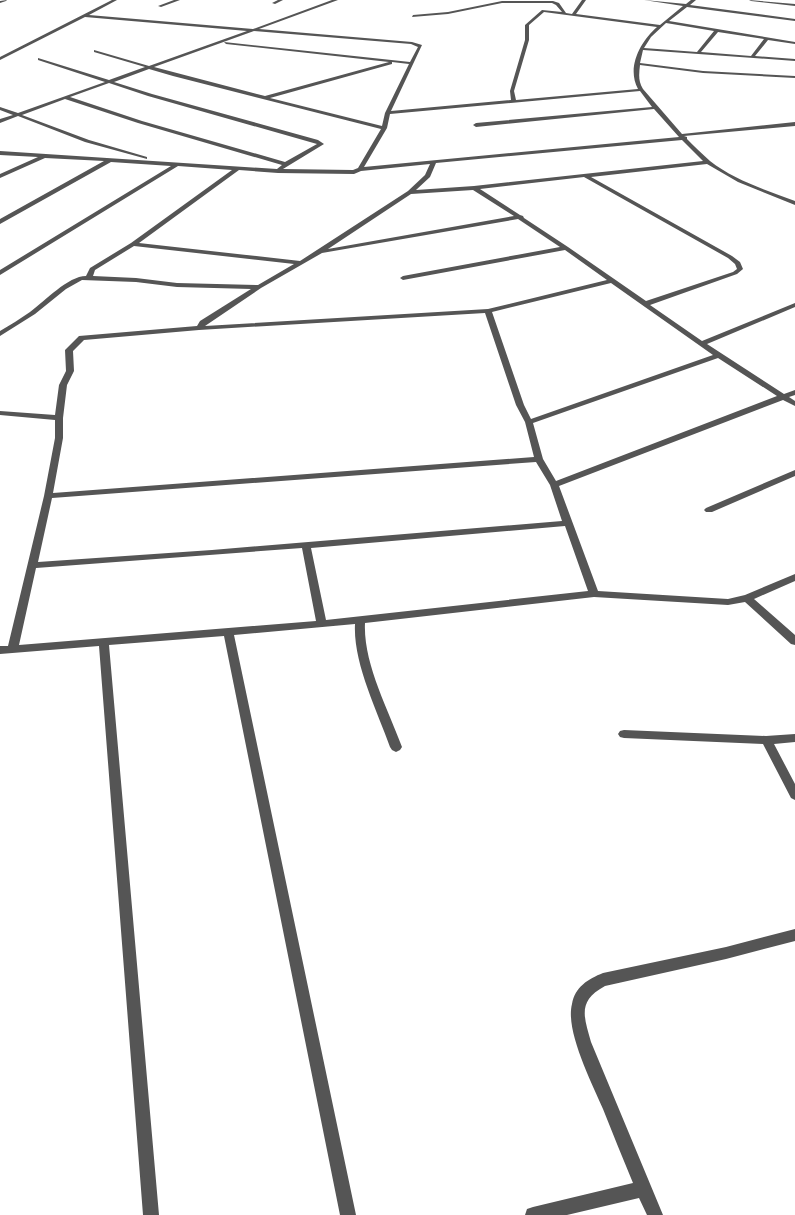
<svg xmlns="http://www.w3.org/2000/svg" width="795" height="1215" font-family="'IBM Plex Sans',sans-serif">
	<style>
		.lines { fill: none; stroke-linecap: round; stroke-linejoin: round }
		.minor { fill: #555; fill-rule: evenodd }
	</style>
	<rect width="100%" height="100%" fill="#fff"/>
	<g class="lines">
		<path class="minor" d="M7 0 6 1 0 3V1Z
			M112 0H117L89 15 253 29 332 0H338L259 29 412 42 422 45 391 111 511 100 510 91 525 40V25L542 10 562 12 556 5 552 3H502L448 14 412 17 413 15 448 12 502 1H553L559 3 566 13 572 14 582 0H586L576 14 660 25 683 6 644 0 686 4 691 0H696L690 5 795 19V21L687 7 669 21 795 42V44L768 40 755 56 795 59V61L643 50 640 63 703 71 795 76V78L703 73 640 65C639 74 638 81 643 89L682 134 795 122V126L684 136 687 137V139C694 146 702 154 710 161 734 180 766 190 795 201V205L738 182 707 164 591 177 732 256 740 262 743 269 737 274 650 305 702 341 795 303V307L707 344 784 394 795 390V395L789 397 795 401V406L783 400 559 486 598 591 728 599 745 595 795 574V581L754 599 795 635V645L791 644 745 602 728 605 594 597 365 623C363 663 388 709 402 747L400 750 396 752 392 750 390 747C377 710 353 663 355 624L234 635 356 1215H340L224 636 109 645 159 1215H143L99 646 0 654V646H8L44 496 55 438V420L0 415V411L55 415 59 385 66 371 65 350 79 336 197 326 200 321 251 289 177 287 136 282 82 280 66 289 35 314 0 336V331C10 325 20 319 30 312 45 301 68 276 86 276L90 268 131 243 232 170 178 166 0 275V270L171 166 111 162 0 224V219L104 161 45 158 0 178V174L38 157 0 155V151L277 169 282 165 138 123 65 99 22 115 89 140 147 157V159L85 142 18 116 0 123V119L13 115 0 110V107L18 113 105 82 38 60V58L109 80 145 67 94 52V50L149 66 247 31 85 17 0 60V57ZM544 12 657 27C641 41 626 67 638 89L516 100 514 91 529 40V25ZM666 23 714 31 697 52 644 48 651 37ZM254 31 411 44 418 47 410 62 224 42 226 44 389 62 265 96 154 67ZM718 32 764 39 751 56 701 52ZM392 62 409 64 385 113 382 126 270 98 392 64ZM149 69 173 76 381 129 358 168 353 170 283 169 324 144 318 140 152 94 114 82ZM109 83 148 96 317 144 285 162 142 121 70 97ZM640 91 652 107 476 123 473 125 476 127 654 109 679 137 364 167 387 128 390 114ZM682 140 703 161 474 186 416 190 430 177 436 163ZM430 164 425 175 408 191 300 261 139 243 239 170 278 173 354 174 361 171ZM584 177 728 258 735 264 737 269 733 272 646 301 568 247 524 218 523 216 520 215 480 189ZM473 190 514 216 328 249 411 194ZM518 219 560 247 403 276 400 278 403 280 565 250 607 280 488 309 205 326 261 288 322 253ZM134 246 294 264 258 285 177 283 136 278 93 276 95 270ZM611 283 713 355 531 419 524 405 492 312ZM485 313 516 405 525 422 534 457 53 493 63 438V418L67 385 74 371 73 351 84 340 199 330ZM718 358 777 396 556 481 543 459 533 423ZM536 462 550 485 562 521 212 550 38 562 52 498ZM565 526 588 591 326 620 311 548ZM302 548 316 621 19 645 36 568Z
			M174 0H180L161 7 158 6Z
			M278 0H283L275 4 272 3Z
			M749 0 795 4V6L751 1Z
			M795 470V476L712 512H706L704 510 706 508Z
			M624 730 766 736 795 734V742L774 744 795 784V800L791 798 763 744 624 738 620 737 618 734 620 731Z
			M795 929V941L726 959 605 986C577 1001 584 1017 591 1042L663 1215H647L639 1198 567 1215H525L527 1209 533 1207 633 1183C623 1159 613 1134 603 1109 592 1083 565 1031 572 1004 575 987 588 979 603 973L726 947Z"/>
	</g>
</svg>
